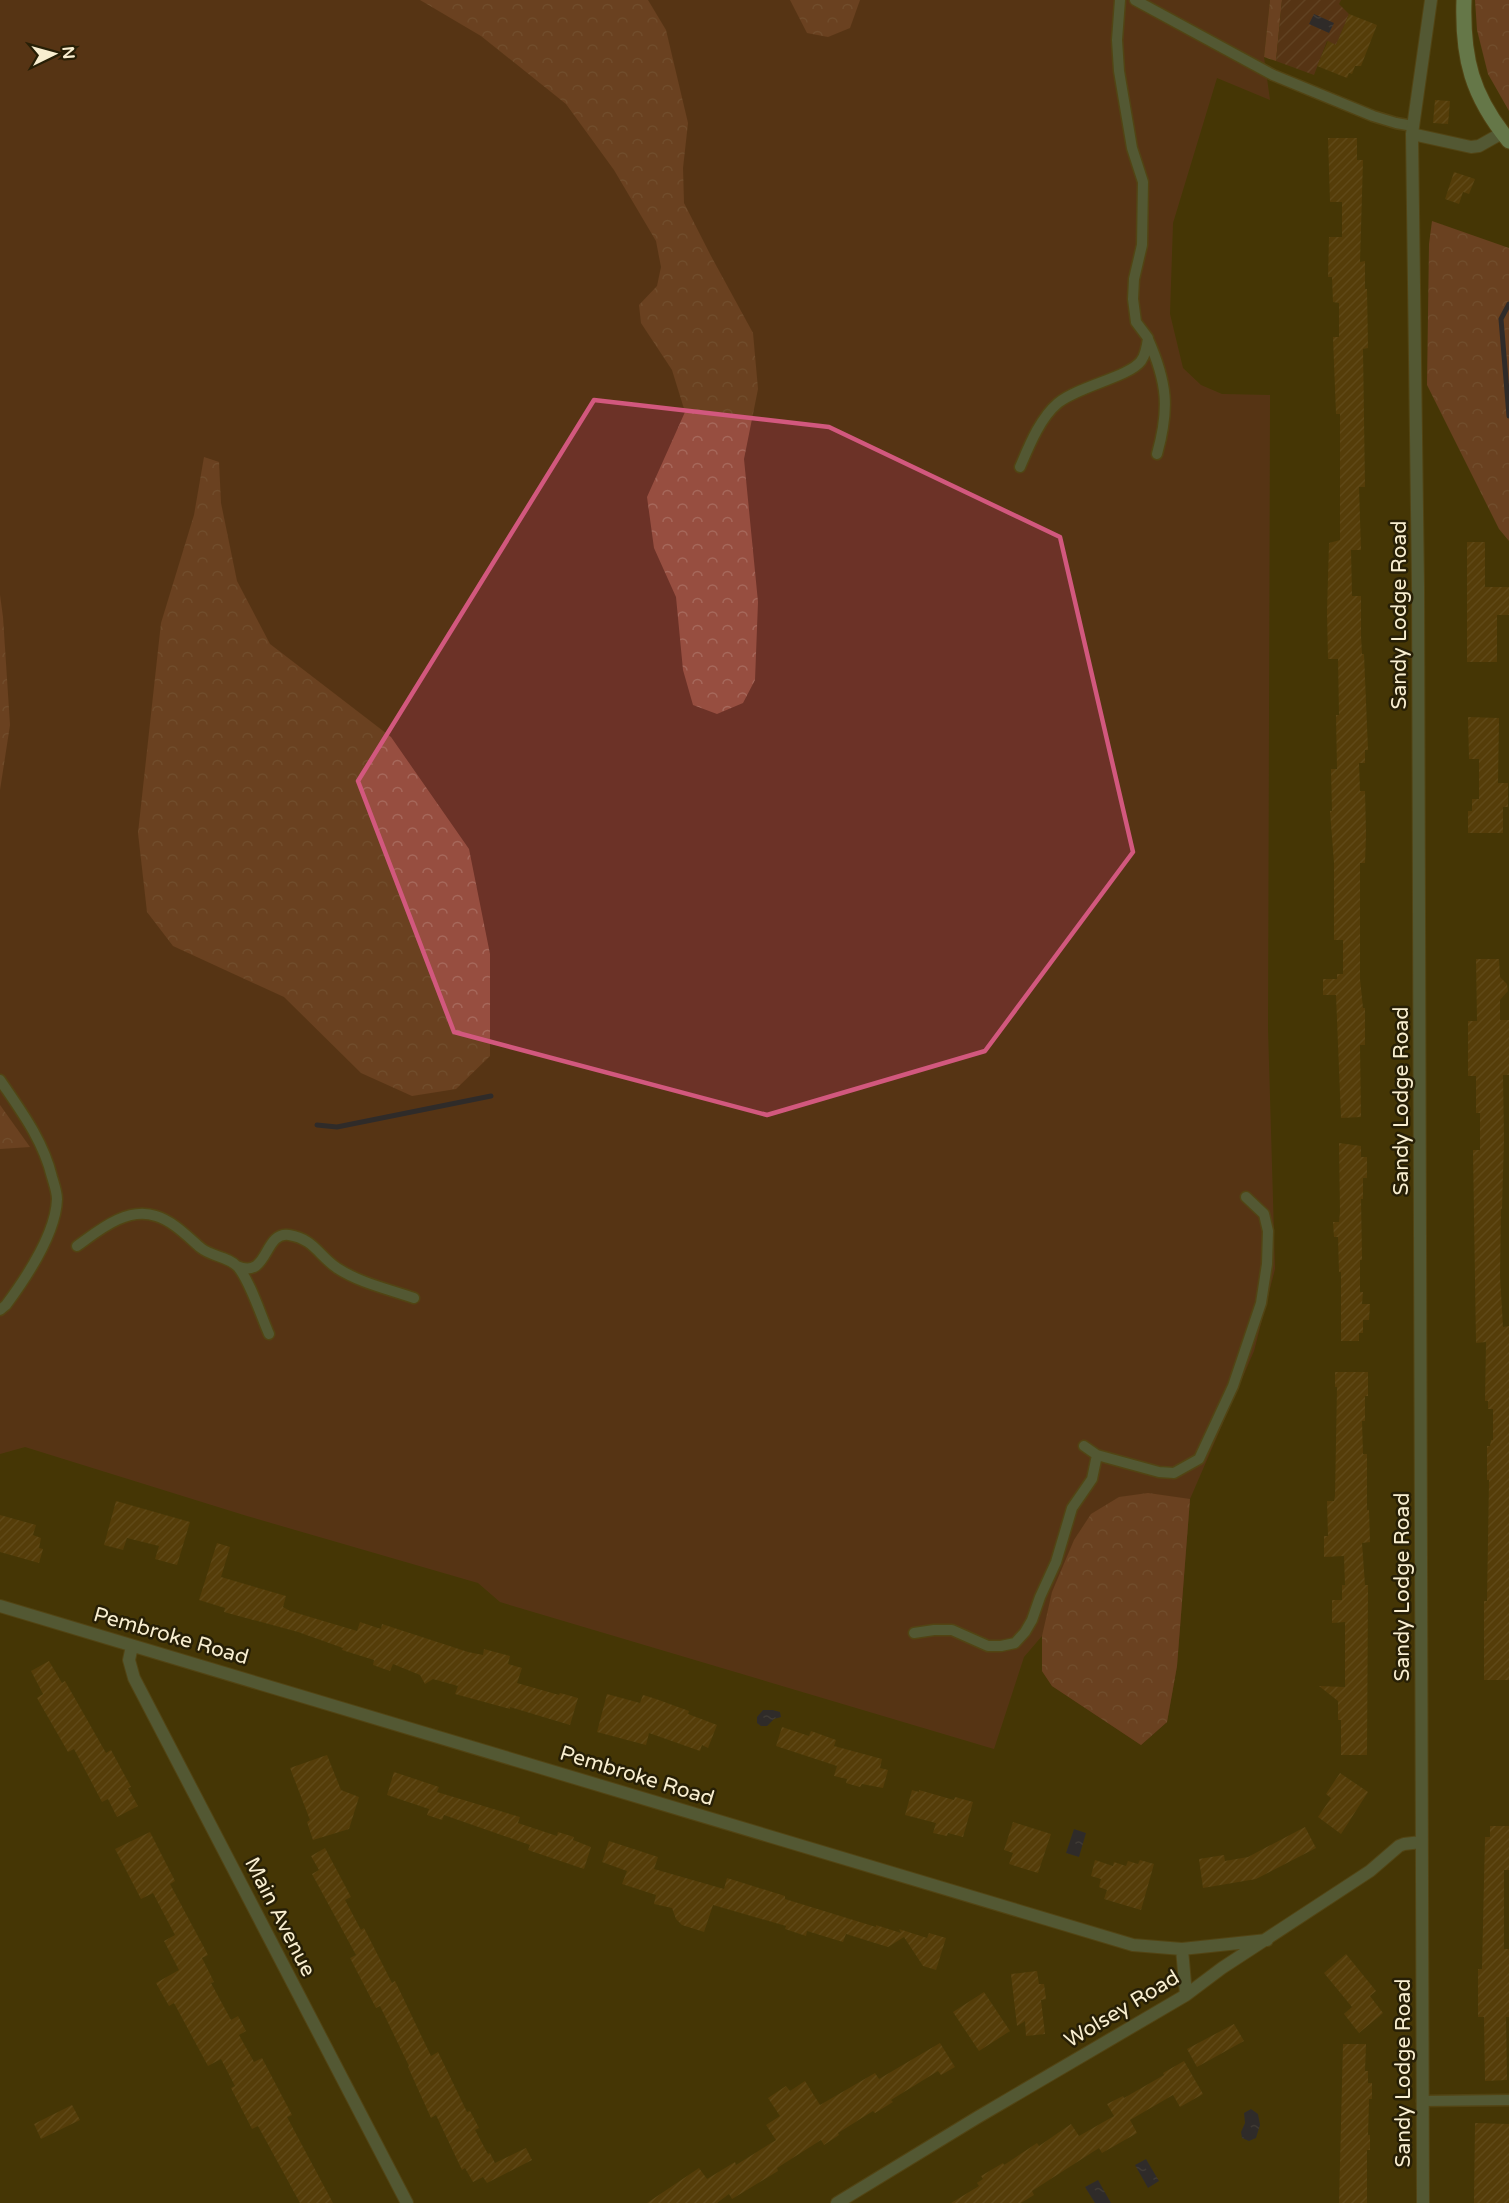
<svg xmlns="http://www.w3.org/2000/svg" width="1509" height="2203" font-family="'Varela Round',sans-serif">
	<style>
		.grass { fill: #6c3227 }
		.forest { fill: url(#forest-crowns) }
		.garden { fill: url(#garden-furrows) }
		.water { fill: url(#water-ripples) }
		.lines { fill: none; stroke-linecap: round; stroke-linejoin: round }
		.stream { stroke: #161e56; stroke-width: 5 }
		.building { fill: url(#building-hatch) }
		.lane-casing { stroke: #625425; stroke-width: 13 }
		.street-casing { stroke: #625425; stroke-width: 14 }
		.primary-casing { stroke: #625425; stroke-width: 17 }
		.lane { stroke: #64806a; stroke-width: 10 }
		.street { stroke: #64806a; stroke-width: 12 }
		.primary { stroke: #8cc69a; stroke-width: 15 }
		.marked { fill: none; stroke: #d2587e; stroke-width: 4.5; stroke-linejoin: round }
		.labels { text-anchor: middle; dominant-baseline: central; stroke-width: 5; stroke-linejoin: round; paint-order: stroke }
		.street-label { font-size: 21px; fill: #f8eed0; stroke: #271f06 }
	</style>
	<defs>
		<pattern id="forest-crowns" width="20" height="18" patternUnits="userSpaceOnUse" patternTransform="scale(1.5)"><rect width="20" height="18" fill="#974e40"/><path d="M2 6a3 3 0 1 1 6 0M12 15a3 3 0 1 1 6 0" fill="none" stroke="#a6685b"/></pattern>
		<pattern id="garden-furrows" width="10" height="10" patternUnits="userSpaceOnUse" patternTransform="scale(1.5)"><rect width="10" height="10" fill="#6c3227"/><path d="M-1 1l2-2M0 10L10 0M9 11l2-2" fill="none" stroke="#825045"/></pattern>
		<pattern id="water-ripples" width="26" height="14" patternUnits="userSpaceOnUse" patternTransform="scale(1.5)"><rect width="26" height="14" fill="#161e56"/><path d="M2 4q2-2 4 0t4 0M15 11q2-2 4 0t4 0" fill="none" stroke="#393f6d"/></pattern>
		<pattern id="building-hatch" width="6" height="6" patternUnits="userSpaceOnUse" patternTransform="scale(1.5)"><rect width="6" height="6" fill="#69450e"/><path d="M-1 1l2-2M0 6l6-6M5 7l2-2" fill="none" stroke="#7f6030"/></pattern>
	</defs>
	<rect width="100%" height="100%" fill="#453705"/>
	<path class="grass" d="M0 0H1270L1264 57 1270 100 1217 78 1173 223 1170 314 1183 368 1201 385 1222 394 1270 395 1268 1029 1275 1269 1254 1351 1190 1499 1177 1666 1167 1722 1141 1745 1052 1686 1042 1671V1636L1024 1657 994 1749 500 1602 478 1583 247 1516 25 1447 0 1454Z"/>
	<path class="forest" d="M420 0H648L666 30 688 123 683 168 684 203 711 256 753 333 758 389 744 459 758 602 755 680 743 703 717 714 693 705 683 670 676 597 654 548 647 497 685 412 672 370 641 323 639 305 657 286 661 267 656 241 614 170 566 104 481 36Z
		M790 0H860L850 28 828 37 807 33Z
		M1270 0H1282L1276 61 1264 57Z
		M1475 0H1509V111L1488 74 1477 30Z
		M1432 221 1509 248V541L1499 529 1427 385 1429 244Z
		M204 457 219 462 221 503 237 581 270 644 391 737 469 849 490 954V1056L456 1089 412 1096 361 1073 284 997 173 946 147 912 138 833 161 623 194 515Z
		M0 595 3 617 10 725 0 790Z
		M0 1105 30 1147 0 1149Z
		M1148 1493 1190 1499 1177 1666 1167 1722 1141 1745 1052 1686 1042 1671V1636L1052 1592 1074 1540 1091 1514 1119 1497Z"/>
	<path class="garden" d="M1282 0H1341L1339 4 1349 14 1336 45 1327 41 1314 75 1276 61Z"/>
	<path class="water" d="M1314 14 1334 23 1329 33 1309 24Z
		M763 1710H773L780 1712 781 1717 774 1719 767 1726H761L757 1723V1717Z
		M1074 1829 1086 1833 1079 1857 1066 1853Z
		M1251 2109 1258 2114 1260 2125 1256 2138 1249 2141 1242 2138 1241 2132 1245 2123 1244 2113Z
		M1146 2159 1159 2181 1148 2188 1135 2165Z
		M1098 2180 1111 2203H1095L1085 2187Z"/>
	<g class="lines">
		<path class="stream" d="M1509 304 1501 319 1509 416
			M317 1125 337 1127 491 1096"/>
	</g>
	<path class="building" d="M1349 14 1377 25 1361 66H1355L1352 74 1349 73 1347 78 1317 66 1328 41 1336 45Z
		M1435 100 1450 101 1448 124 1433 123Z
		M1328 138H1357V160H1363L1360 262 1365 261V289H1367L1368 348 1363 349 1365 487H1359L1361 550H1351L1352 596H1361V636L1362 654H1364L1368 750H1365V763H1359L1360 791H1365L1366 834 1365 863H1360V979L1363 1008H1365V1045H1360L1361 1117 1341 1118 1336 995H1323V979H1337V974H1343V940H1334V863L1330 811H1332L1331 769H1337L1336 715H1339L1338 659H1328L1327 612 1329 543 1340 540V414H1336L1333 337H1339V303L1333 302 1332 277H1328L1329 237H1342V202H1330Z
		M1454 172 1475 179 1469 194 1463 192 1459 204 1445 199Z
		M1467 542H1485V587H1509V615H1497V662H1467Z
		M1468 717 1499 718 1498 783H1508V807H1503V833H1468V811H1472V799H1479V759H1469Z
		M1476 959H1499L1500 977 1507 984 1508 991 1500 1000V1020H1509V1075H1503L1504 1139 1502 1209H1501L1500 1276 1503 1327 1509 1326V1680H1484V1601H1487L1489 1480H1487V1446H1490L1491 1440H1493V1409H1488V1401H1485L1486 1342 1476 1343 1473 1150H1480V1113H1476V1076H1468V1021H1477Z
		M1339 1143 1361 1146V1157H1367V1178H1363V1199H1361L1362 1260H1360V1292H1363L1362 1304H1370L1369 1320H1363V1333H1359V1341H1341V1272H1339L1338 1237H1334L1333 1222H1339L1340 1212Z
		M1335 1372H1368V1396H1365V1421H1362L1363 1454H1367V1510H1369L1370 1542 1362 1543 1365 1585H1368L1367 1755H1341V1720H1338V1701L1319 1686 1345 1687V1622L1332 1623V1600H1342V1585H1345L1344 1556 1324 1557V1536H1328L1327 1501H1334L1335 1496 1337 1387H1335Z
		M116 1501 190 1522 177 1565 155 1559 159 1546 127 1538 123 1550 104 1545Z
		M0 1515 36 1525 33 1535 41 1538 39 1548 43 1549 39 1563 0 1552Z
		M217 1543 230 1547 221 1577 286 1596 283 1607 290 1611 357 1631 360 1622 381 1629 382 1624 468 1652 483 1655 484 1649 510 1656 508 1664 522 1668 517 1683 559 1695 560 1693 578 1698 570 1725 510 1707V1709L455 1694 458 1686 433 1679 425 1684 420 1675 393 1664 390 1671 373 1665 374 1660 342 1650 343 1648 298 1632 224 1612 225 1608 199 1600Z
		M49 1661 62 1683 65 1681 106 1753 111 1750 131 1787 128 1788 138 1806 117 1817 108 1799 102 1802 74 1749 68 1752 37 1698 43 1694 31 1671Z
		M607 1694 640 1703 643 1695 656 1699 689 1711 688 1714 717 1725 708 1748 702 1745 700 1751 649 1733 646 1745 597 1732Z
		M782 1727 809 1736 811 1731 836 1740 834 1746 882 1759 880 1768 888 1770 883 1788 862 1784 860 1787 846 1783 847 1779 834 1776 837 1766 776 1746Z
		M327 1755 341 1790 359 1797 349 1829 313 1840 307 1822 310 1820 290 1768Z
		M394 1772 439 1787 437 1792 520 1817 518 1823 557 1836 558 1832 574 1837 573 1840 591 1847 584 1869 528 1850 530 1845 444 1815 442 1820 427 1815 429 1809 387 1795Z
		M1340 1773 1368 1792 1341 1834 1318 1817 1331 1798 1326 1794Z
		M912 1790 919 1792V1790L954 1800 955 1797 973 1802 963 1837 948 1833 947 1836 933 1833 936 1823 905 1815Z
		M1013 1822 1051 1834 1038 1873 1009 1864 1013 1853 1004 1850Z
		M1490 1826H1509V1870H1504V1949H1509V2017H1506L1507 2080 1485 2081 1484 2017H1478V1969H1482L1485 1837H1490Z
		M1305 1827 1316 1848 1256 1879 1203 1888 1199 1859 1224 1855 1225 1861 1248 1857Z
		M150 1832 175 1881 170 1884 208 1955 202 1958 214 1982 211 1983 231 2020 238 2016 246 2031 239 2035 254 2062 262 2058 292 2115 287 2117 333 2203H300L258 2126 252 2129 231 2088 235 2086 221 2059 208 2066 174 2003 169 2006 156 1983 179 1970 164 1941 175 1935 153 1893 141 1899 115 1849Z
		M609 1841 658 1857 654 1869 724 1889 727 1878 785 1896V1899L876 1927V1925L901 1933 899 1929 927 1938 929 1933 946 1938 936 1970 923 1966 904 1937 888 1947 846 1934 843 1942 807 1931 806 1936 785 1929 786 1926 713 1905 704 1932 682 1925 676 1919 672 1908 654 1904 656 1895 622 1884 627 1871 602 1862Z
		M325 1848 351 1897 345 1900 361 1930 364 1928 392 1983 395 1981 431 2056 438 2052 467 2112 470 2111 479 2128 475 2130 488 2154 490 2153 495 2163 526 2148 532 2160 487 2183 483 2177 473 2182 465 2168 462 2170 436 2115 431 2118 408 2067 409 2066 380 2006 376 2008 350 1958 356 1955 312 1874 319 1870 311 1856Z
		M1095 1860 1113 1866 1114 1862 1126 1866 1128 1861 1138 1864 1140 1860 1154 1864 1141 1910 1104 1899 1107 1890 1099 1887 1101 1879 1091 1876Z
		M1346 1954 1376 1991 1370 1996 1383 2013 1359 2033 1344 2014 1352 2007 1324 1973Z
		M1037 1971 1039 1984H1044L1046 1999 1041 2000 1045 2034 1026 2036 1025 2021 1017 2026 1011 1974Z
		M984 1992 1010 2031 979 2051 953 2012Z
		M1234 2024 1244 2041 1197 2067 1187 2049Z
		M940 2043 955 2067 941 2075 938 2071 891 2100 893 2102 875 2113 873 2111 838 2133 839 2135 824 2145 821 2140 777 2168 778 2171 732 2199 729 2194 717 2203H647L699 2168 707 2179 735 2162 736 2165 776 2140 766 2125 780 2116 768 2098 786 2086 790 2091 805 2081 820 2105 875 2073 879 2079Z
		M1343 2044H1366L1365 2071H1368V2083H1372V2099H1369L1368 2135H1370V2150H1367V2203H1339Z
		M1184 2061 1203 2094 1180 2107 1173 2095 1130 2120 1137 2133 1102 2153 1099 2148 1032 2191 1034 2195 1021 2203H951L979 2186 977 2183 983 2179 981 2176 1003 2163 1004 2165 1037 2143 1039 2146 1071 2124 1079 2136 1114 2116 1107 2104 1123 2096 1124 2098 1164 2075 1163 2073Z
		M72 2105 80 2120 41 2139 34 2124Z
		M1475 2123 1509 2124V2203H1474Z"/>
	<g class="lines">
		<defs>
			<path id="lane" d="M1135 0 1273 75 1373 116 1396 123 1413 126
				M1148 339C1167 382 1170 408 1157 454
				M1020 467C1029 446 1040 418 1058 403 1079 386 1129 377 1141 361 1146 354 1147 346 1148 338L1136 322 1133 299 1134 279 1142 245 1143 182 1132 148 1119 71 1117 40 1120 0
				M0 1080C21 1111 43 1140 52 1177 54 1184 57 1192 57 1199 56 1234 26 1278 6 1305L0 1310
				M77 1246C98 1231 127 1206 156 1216 173 1221 188 1237 201 1248 212 1257 228 1256 238 1267 250 1281 261 1316 269 1334
				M237 1266C269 1280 263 1231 289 1235 314 1239 318 1255 337 1268 360 1283 388 1289 414 1298
				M1084 1446 1097 1455 1159 1472 1174 1473 1199 1459 1233 1386 1261 1303 1267 1264 1268 1231 1264 1214 1246 1197
				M914 1633 934 1630H952L988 1646H1001L1015 1643 1025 1632 1032 1620 1040 1597 1056 1562 1072 1508 1092 1479 1097 1455
				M1422 2101 1509 2100"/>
			<path id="street" d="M1412 134 1471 147 1479 146 1502 133
				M0 1606 1133 1945 1182 1949 1267 1940
				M132 1646 129 1660 134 1678 407 2203
				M1182 1949 1186 1995
				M837 2203 978 2117 1186 1995 1222 1968 1370 1871 1399 1846 1404 1844 1421 1842
				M1423 2203 1418 586 1412 134 1431 0"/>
			<path id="primary" d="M1464 0C1462 58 1472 96 1509 141"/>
		</defs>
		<use href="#lane" class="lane-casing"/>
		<use href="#street" class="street-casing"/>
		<use href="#primary" class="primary-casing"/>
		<use href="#lane" class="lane"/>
		<use href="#street" class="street"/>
		<use href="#primary" class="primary"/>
	</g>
	<path d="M0 0H1509V2203H0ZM594 400 829 427 1060 537 1133 852 985 1051 767 1115 454 1032 358 781Z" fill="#453705" fill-opacity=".55" fill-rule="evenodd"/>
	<path class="marked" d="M594 400 829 427 1060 537 1133 852 985 1051 767 1115 454 1032 358 781Z"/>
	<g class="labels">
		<g class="street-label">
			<text transform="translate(1399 615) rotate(-90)">Sandy Lodge Road</text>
			<text transform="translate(1401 1101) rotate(-90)">Sandy Lodge Road</text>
			<text transform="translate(1402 1587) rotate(-90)">Sandy Lodge Road</text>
			<text transform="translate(171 1636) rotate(16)">Pembroke Road</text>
			<text transform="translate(637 1776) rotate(17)">Pembroke Road</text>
			<text transform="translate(280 1917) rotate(63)">Main Avenue</text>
			<text transform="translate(1122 2009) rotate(-31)">Wolsey Road</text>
			<text transform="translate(1403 2073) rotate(-90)">Sandy Lodge Road</text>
		</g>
	</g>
	<g transform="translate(54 54) rotate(85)" stroke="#271f06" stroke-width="4.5" paint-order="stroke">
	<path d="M0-4.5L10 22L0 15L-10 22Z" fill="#f8eed0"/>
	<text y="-9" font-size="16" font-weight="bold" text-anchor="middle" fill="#f8eed0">N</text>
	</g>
</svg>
